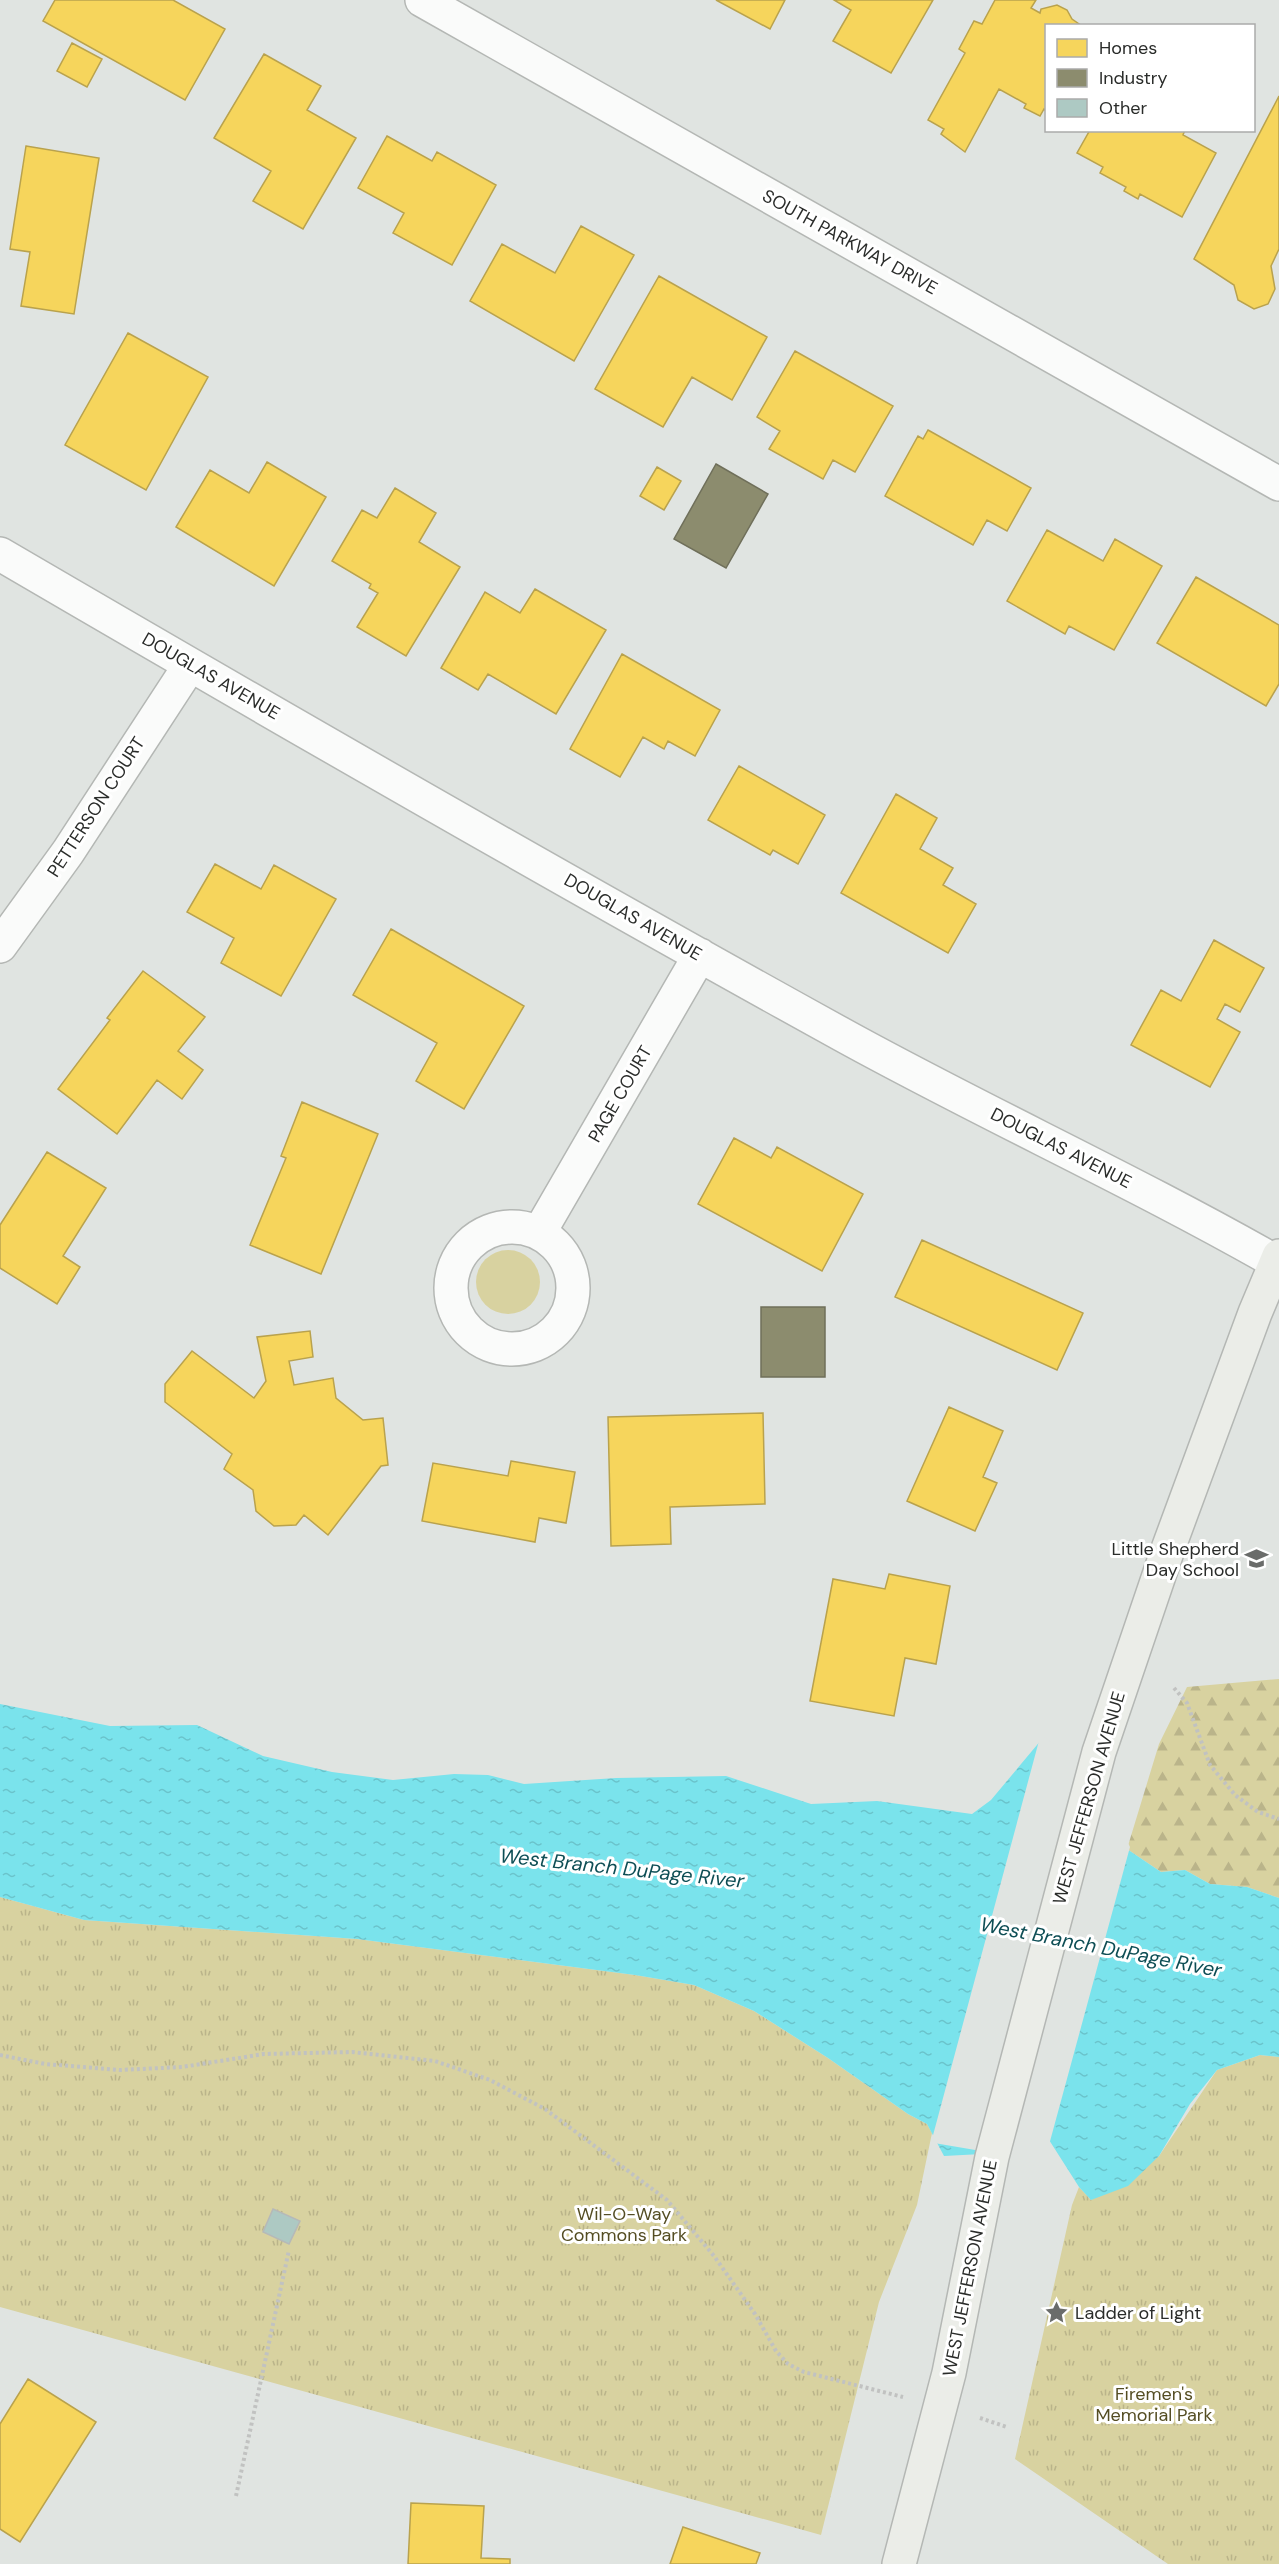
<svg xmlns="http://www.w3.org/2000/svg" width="1279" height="2564" font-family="'DM Sans',sans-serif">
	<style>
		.green { fill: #d8d2a0 }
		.forest { fill: url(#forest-firs) }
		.park { fill: url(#park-tufts) }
		.water { fill: url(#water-ripples) }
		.pier { fill: #e0e4e1 }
		.homes { fill: #f6d55c; stroke: #b9a24d; stroke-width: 1.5 }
		.industry { fill: #8c8c6e; stroke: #6f6f5a; stroke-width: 1.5 }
		.building { fill: #adc9c3; stroke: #b6b9b8; stroke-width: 1.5 }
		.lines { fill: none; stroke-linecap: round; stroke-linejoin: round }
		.street-casing { stroke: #b4b7b4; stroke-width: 36 }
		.secondary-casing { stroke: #b4b7b4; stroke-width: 36 }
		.path { stroke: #c1c2c1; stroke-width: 4; stroke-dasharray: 3 3; stroke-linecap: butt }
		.street { stroke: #fafbfa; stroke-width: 33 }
		.secondary { stroke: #ebede8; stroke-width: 33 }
		.labels { text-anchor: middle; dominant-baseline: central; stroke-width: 6; stroke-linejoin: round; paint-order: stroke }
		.street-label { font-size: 18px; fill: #2a2c2a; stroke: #fff }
		.poi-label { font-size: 18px; fill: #2a2c2a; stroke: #fff; text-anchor: end }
		.park-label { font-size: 18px; fill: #544d23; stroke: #fff }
		.water-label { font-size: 20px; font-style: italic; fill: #0e4e55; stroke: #fff }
	</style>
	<defs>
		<pattern id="forest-firs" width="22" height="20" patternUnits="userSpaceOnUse" patternTransform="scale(1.5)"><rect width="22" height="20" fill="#d8d2a0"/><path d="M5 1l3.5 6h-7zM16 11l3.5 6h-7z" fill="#bab48a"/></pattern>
		<pattern id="park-tufts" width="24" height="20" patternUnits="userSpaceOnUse" patternTransform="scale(1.5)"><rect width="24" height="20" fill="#d8d2a0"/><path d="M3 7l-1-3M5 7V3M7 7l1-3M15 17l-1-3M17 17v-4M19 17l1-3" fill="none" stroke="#bab48a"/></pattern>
		<pattern id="water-ripples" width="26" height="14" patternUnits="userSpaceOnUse" patternTransform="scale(1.5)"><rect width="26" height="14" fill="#7ae3ec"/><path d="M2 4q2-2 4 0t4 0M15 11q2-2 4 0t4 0" fill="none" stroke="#6ac3cb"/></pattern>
	</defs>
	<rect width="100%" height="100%" fill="#e0e4e1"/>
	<path class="green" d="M476 1282a32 32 0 1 1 64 0a32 32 0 1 1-64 0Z"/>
	<path class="forest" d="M1279 1679V1898L1247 1887 1210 1884 1185 1870 1161 1872 1127 1849 1159 1744 1187 1687Z"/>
	<path class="park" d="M0 1897 84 1920 357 1939 635 1975 694 1985 754 2011 828 2058 908 2114 927 2124 932 2133 917 2205 879 2302 821 2535 0 2307Z
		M1260 2055 1279 2057V2564H1168L1015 2459 1072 2205 1079 2187 1091 2200 1159 2156 1217 2070Z"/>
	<path class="water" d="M0 1704 110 1726 197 1725 263 1756 332 1772 393 1780 454 1774 488 1775 524 1784 616 1778 726 1776 811 1804 877 1801 972 1814 991 1800 1042 1739 1127 1849 1161 1872 1185 1870 1210 1884 1247 1887 1279 1898V2057L1260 2055 1217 2070 1190 2104 1159 2156 1128 2186 1091 2200 1079 2187 1044 2132 982 2154 944 2156 927 2124 908 2114 828 2058 754 2011 694 1985 635 1975 357 1939 84 1920 0 1897Z"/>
	<path class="pier" d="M1043 1736 1096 1777 1130 1847 1049 2145 1043 2135 993 2153 934 2143 932 2139 1040 1737Z"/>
	<path class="homes" d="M55 0H173L225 29 185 100 43 21Z
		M716 0H785L770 29Z
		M834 0H933L891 73 833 41 851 10Z
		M995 0H1036L1031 8 1040 13 1041 9 1057 5 1067 10 1072 19 1082 26H1046V111L1044 109 1040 116 1024 108 1026 104 999 89 965 152 941 134 944 129 928 120 965 53 959 49 974 21 982 24Z
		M72 43 102 59 87 87 57 71Z
		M264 54 321 86 307 110 356 138 303 229 253 201 271 171 214 138Z
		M1279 96V249L1271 266 1275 289 1268 304 1254 309 1238 300 1234 285 1194 259Z
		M1090 130H1185L1183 135 1216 153 1182 217 1140 194 1138 199 1124 191 1126 187 1100 173 1103 167 1077 153Z
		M387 136 432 161 437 152 496 185 452 265 393 233 404 213 358 188Z
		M26 146 99 158 74 314 21 306 30 252 10 249Z
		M581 226 634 255 574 361 470 301 502 244 555 273Z
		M659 276 767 337 732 400 692 377 663 427 595 389Z
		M128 333 208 377 146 490 65 445Z
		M795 351 893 406 855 472 833 460 823 479 769 449 780 431 757 417Z
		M928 430 1031 488 1007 531 987 520 973 545 885 496 918 436 923 439Z
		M267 462 326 497 274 586 176 527 210 470 249 493Z
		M657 467 681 481 664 510 640 496Z
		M395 488 436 513 419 542 460 567 406 656 357 627 378 593 369 588 371 584 332 561 362 510 377 518Z
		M1047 530 1103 561 1115 539 1162 566 1114 650 1069 626 1065 634 1007 601Z
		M1196 577 1279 625V684L1266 706 1157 643Z
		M535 589 606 630 556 714 488 674 478 690 441 668 485 592 520 613Z
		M622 654 720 710 695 756 668 741 664 749 643 737 620 777 570 749Z
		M739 766 825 815 798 864 773 850 770 855 708 820Z
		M896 794 937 818 920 849 953 868 943 885 976 904 948 953 841 893Z
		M215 864 261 889 274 865 336 899 281 996 221 963 234 938 187 912Z
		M391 929 524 1006 464 1109 416 1081 437 1043 353 995Z
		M1214 940 1264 968 1240 1012 1225 1004 1217 1019 1240 1032 1210 1087 1131 1045 1161 990 1181 1001Z
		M143 971 205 1017 178 1051 203 1070 182 1099 157 1080 117 1134 58 1089 110 1020 107 1018Z
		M302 1102 378 1134 321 1274 250 1245 286 1158 281 1156Z
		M734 1138 771 1158 777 1147 863 1194 822 1271 698 1204Z
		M47 1152 106 1188 63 1256 80 1267 57 1304 0 1268V1225Z
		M922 1240 1083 1313 1057 1370 895 1297Z
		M310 1331 313 1357 289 1361 294 1385 333 1378 336 1398 363 1420 383 1418 388 1465 381 1466 328 1535 304 1515 296 1525 274 1526 256 1511 253 1490 224 1469 232 1454 165 1402V1384L192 1351 254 1398 266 1381 257 1337Z
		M949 1407 1003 1431 983 1477 997 1483 975 1531 907 1501Z
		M763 1413 765 1504 670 1507 671 1544 611 1546 608 1417Z
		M511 1461 575 1472 566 1523 539 1518 535 1542 422 1521 433 1463 508 1476Z
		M889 1574 950 1586 936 1664 905 1658 894 1716 810 1701 833 1579 885 1589Z
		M28 2379 96 2422 20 2542 0 2529V2424Z
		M411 2503 484 2506 481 2558 510 2559V2564H408Z
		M683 2527 760 2553 756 2564H670Z"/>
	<path class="industry" d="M716 464 768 494 726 568 674 539Z
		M761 1307H825V1377H761Z"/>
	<path class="building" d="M273 2209 300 2221 289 2244 263 2232Z"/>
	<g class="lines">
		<defs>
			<path id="street" d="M422 0 1279 484
				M0 554C279 717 558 878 841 1034 984 1113 1134 1181 1276 1262
				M0 946 68 852 190 665
				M451 1288a61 61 0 1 1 122 0a61 61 0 1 1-122 0Z
				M539 1233 700 955"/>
			<path id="secondary" d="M899 2564 949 2373 992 2157 1099 1752 1168 1549 1255 1313 1279 1256"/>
		</defs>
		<use href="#street" class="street-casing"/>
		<use href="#secondary" class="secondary-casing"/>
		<path class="path" d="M1174 1688 1187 1703 1210 1765 1235 1795 1258 1812 1279 1819
			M0 2055 45 2064 120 2070 182 2067 264 2054 352 2052 435 2061 490 2080 545 2109 667 2200 714 2256 755 2314 776 2351 788 2364 804 2372 903 2397
			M980 2418 1007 2427
			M236 2496 289 2250"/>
		<use href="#street" class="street"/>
		<use href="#secondary" class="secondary"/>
	</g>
	<defs>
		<symbol id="school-bare" viewBox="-9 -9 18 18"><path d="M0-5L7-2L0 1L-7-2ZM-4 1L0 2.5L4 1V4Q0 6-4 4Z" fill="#6a6c6a" stroke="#fff" stroke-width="2.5" paint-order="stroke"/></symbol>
		<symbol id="sight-bare" viewBox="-9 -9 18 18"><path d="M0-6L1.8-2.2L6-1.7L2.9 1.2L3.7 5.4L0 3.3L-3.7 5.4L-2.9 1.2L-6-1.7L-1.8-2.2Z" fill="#6a6c6a" stroke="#fff" stroke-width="2.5" paint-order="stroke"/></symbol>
	</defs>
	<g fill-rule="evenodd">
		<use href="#school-bare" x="1240" y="1542" width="33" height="33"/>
		<use href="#sight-bare" x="1040" y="2296" width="33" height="33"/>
	</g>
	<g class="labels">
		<g class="street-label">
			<text transform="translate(850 242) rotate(29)">SOUTH PARKWAY DRIVE</text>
			<text transform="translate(211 676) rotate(30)">DOUGLAS AVENUE</text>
			<text transform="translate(96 807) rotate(-57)">PETTERSON COURT</text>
			<text transform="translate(633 917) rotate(30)">DOUGLAS AVENUE</text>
			<text transform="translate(620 1094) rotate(-60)">PAGE COURT</text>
			<text transform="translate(1061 1148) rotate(27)">DOUGLAS AVENUE</text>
			<text transform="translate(1089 1798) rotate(-74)">WEST JEFFERSON AVENUE</text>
			<text transform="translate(970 2268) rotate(-79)">WEST JEFFERSON AVENUE</text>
		</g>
		<g class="poi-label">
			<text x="1239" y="1549">Little Shepherd<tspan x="1239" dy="21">Day School</tspan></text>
			<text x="1075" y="2313" text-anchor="start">Ladder of Light</text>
		</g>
		<g class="park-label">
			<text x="624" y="2214">Wil-O-Way<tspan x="624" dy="21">Commons Park</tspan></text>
			<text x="1154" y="2394">Firemen's<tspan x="1154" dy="21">Memorial Park</tspan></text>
		</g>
		<g class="water-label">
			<text transform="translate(622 1868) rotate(6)">West Branch DuPage River</text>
			<text transform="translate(1101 1947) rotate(11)">West Branch DuPage River</text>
		</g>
	</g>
	<rect x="1045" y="24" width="210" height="108" fill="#ffffff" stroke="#aaabaa" stroke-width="1.5"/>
	<rect x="1057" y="39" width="30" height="18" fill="#f6d55c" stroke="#aaabaa" stroke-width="1.5"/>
	<text x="1099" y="54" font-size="18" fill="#2a2c2a">Homes</text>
	<rect x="1057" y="69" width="30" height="18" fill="#8c8c6e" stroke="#aaabaa" stroke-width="1.5"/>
	<text x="1099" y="84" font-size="18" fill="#2a2c2a">Industry</text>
	<rect x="1057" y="99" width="30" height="18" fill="#adc9c3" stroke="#aaabaa" stroke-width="1.5"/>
	<text x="1099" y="114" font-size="18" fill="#2a2c2a">Other</text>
</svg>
